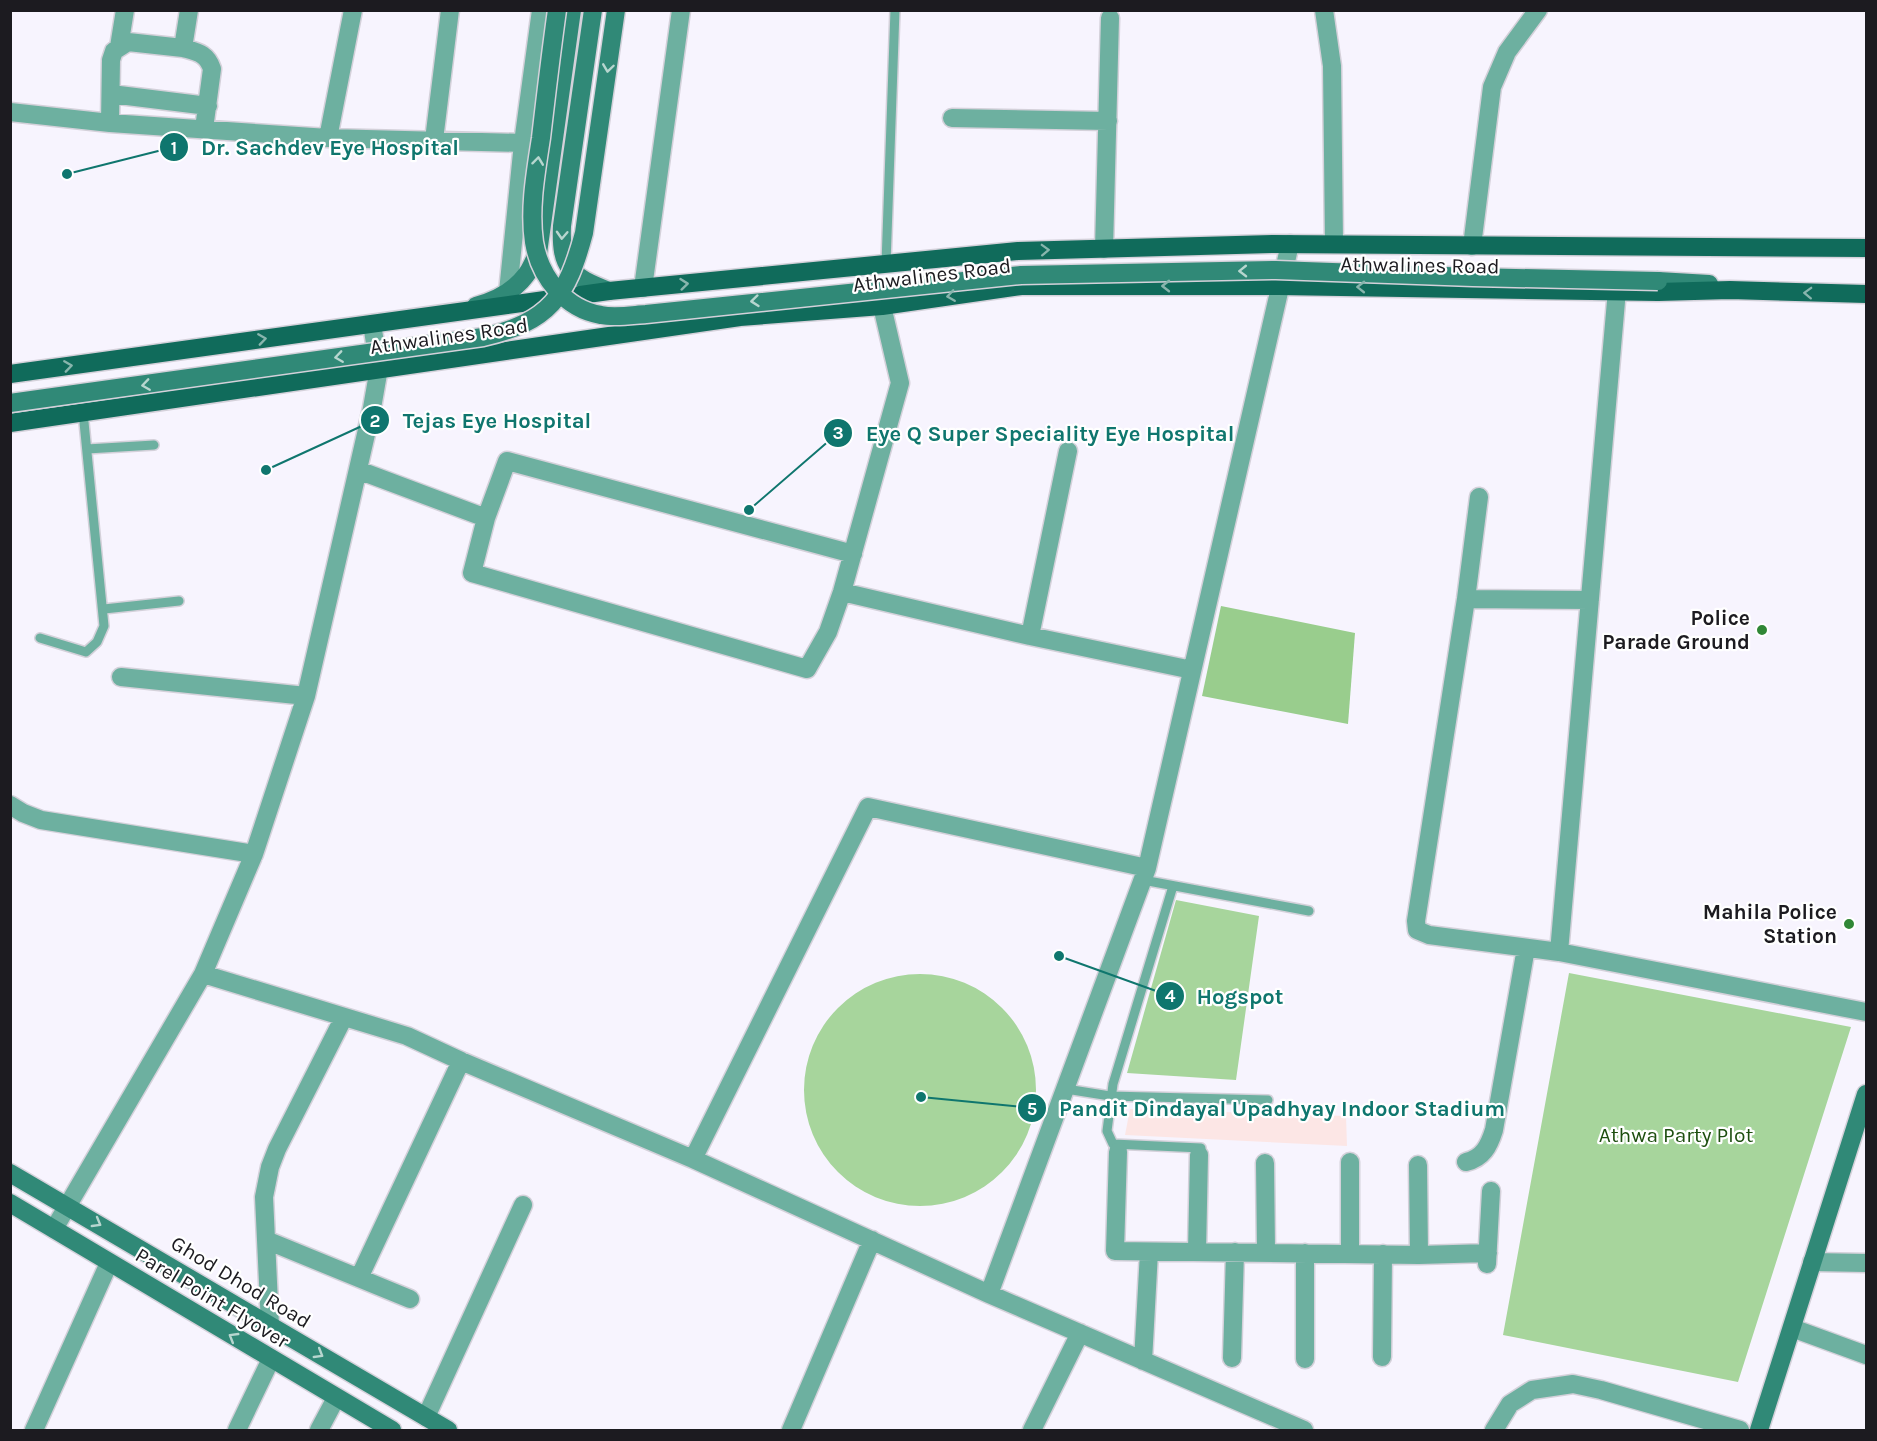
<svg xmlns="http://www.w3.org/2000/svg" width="1877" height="1441" font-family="Karla,sans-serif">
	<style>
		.education { fill: #fce6e5 }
		.green { fill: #a7d59c }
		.forest { fill: #99cd8d }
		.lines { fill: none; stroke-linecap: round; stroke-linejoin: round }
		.lane-casing { stroke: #d4d1da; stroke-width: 12 }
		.street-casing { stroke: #d4d1da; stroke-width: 21 }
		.secondary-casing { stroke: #d4d1da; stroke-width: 21 }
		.primary-casing { stroke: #d4d1da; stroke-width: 21 }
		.lane { stroke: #6db0a0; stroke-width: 9 }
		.street { stroke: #6db0a0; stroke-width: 18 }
		.secondary { stroke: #308977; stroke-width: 18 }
		.primary { stroke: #106b5b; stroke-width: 18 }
		.secondary-bridge-casing { stroke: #d4d1da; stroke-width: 21; stroke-linecap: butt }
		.secondary-bridge { stroke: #308977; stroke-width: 18 }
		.oneway { stroke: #b7d6cf }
		.oneway2 { stroke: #88b5ad }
		.poi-dot { fill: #308736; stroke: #fff; stroke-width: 2 }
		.labels { text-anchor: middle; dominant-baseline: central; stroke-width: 4.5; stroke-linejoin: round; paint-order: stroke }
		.street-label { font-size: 21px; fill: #1c1b20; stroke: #fff }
		.poi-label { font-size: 21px; font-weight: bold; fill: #1c1b20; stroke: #fff; text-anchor: end }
		.park-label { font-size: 21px; fill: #1d4e0f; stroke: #fff }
		.leader { fill: none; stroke: #0f766e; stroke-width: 2 }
		.callout-dot { fill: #0f766e; stroke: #fff; stroke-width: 2 }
		.mark-label { font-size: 18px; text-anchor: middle; font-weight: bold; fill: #fff }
		.callout-label { font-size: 22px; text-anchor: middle; font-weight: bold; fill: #0f766e; stroke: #fff; stroke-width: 4.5; stroke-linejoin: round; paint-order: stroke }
	</style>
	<rect width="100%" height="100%" fill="#f7f4fe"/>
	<path class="education" d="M1130 1109 1346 1116 1347 1146 1125 1135Z"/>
	<path class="green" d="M1176 900 1259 916 1236 1080 1127 1073Z
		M1569 973 1851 1027 1738 1382 1503 1335Z
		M804 1090a116 116 0 1 1 232 0a116 116 0 1 1-232 0Z"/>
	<path class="forest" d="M1221 606 1355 633 1348 724 1202 696Z"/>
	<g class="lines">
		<defs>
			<path id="lane" d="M886 264 895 10
				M87 449 154 445
				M104 609 179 601
				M40 638 86 652 97 642 104 626 83 412
				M1143 880 1309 911
				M1173 886 1113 1084 1107 1131 1113 1144 1201 1148
				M1066 1089 1110 1096 1268 1100"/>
			<path id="street" d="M189 10 183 48C197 52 207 53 212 69L204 129
				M1324 10 1332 66 1334 244
				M119 47 125 10
				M111 94 208 106
				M10 112 110 123 328 138 523 143
				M952 118 1108 121
				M110 123 111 60 114 51 128 42 183 48
				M328 138 353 10
				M434 140 450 10
				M1472 246 1492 87 1507 52 1538 10
				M1104 249 1110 18
				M643 288 681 10
				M510 304 508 292 523 143 541 10
				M372 324 379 368 372 408 306 696 254 854 203 974 407 1036 461 1061 693 1159 989 1294 1304 1430
				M358 470 486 518 472 573 807 669 828 632 842 592 900 383 882 306
				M1479 497 1466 599 1416 921 1417 930 1429 935 1559 952 1866 1012
				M486 518 507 461 853 554
				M842 592 1030 636 1192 670
				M1466 599 1590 600
				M1030 636 1068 451
				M121 677 306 696
				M10 805 23 813 41 820 254 854
				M1559 952 1617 290
				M1118 1152 1115 1251 1419 1255 1488 1253
				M693 1159 868 807 1147 868
				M1350 1162V1254
				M1466 1162C1483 1158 1489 1146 1494 1130L1526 948
				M1265 1163 1266 1251
				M1418 1165 1419 1255
				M54 1229 203 974
				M266 1240 410 1299
				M1197 1252 1199 1155
				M1305 1253V1359
				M1812 1262 1866 1263
				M1487 1264 1491 1191
				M359 1278 461 1061
				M989 1294 1147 868 1290 244
				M270 1325 264 1197 270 1167 277 1149 344 1017
				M1792 1328 1866 1355
				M1382 1357 1383 1254
				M1232 1358 1235 1252
				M1143 1361 1149 1252
				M426 1417 523 1205
				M34 1430 109 1263
				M237 1430 271 1359
				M319 1430 336 1398
				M791 1430 872 1240
				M1032 1430 1080 1333
				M1494 1430 1510 1404 1532 1390 1573 1384 1601 1390 1740 1430"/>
			<path id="secondary" d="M593 10 562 226C560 269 571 276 609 291
				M1658 281 1709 284
				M476 306C494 301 514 291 526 275 531 269 534 260 538 253L572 10
				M10 1173 448 1430
				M10 1203 392 1430
				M1759 1430 1866 1094"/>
			<path id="primary" d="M10 374 609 291 1018 251 1274 244 1866 248
				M10 423 740 317 882 306 1021 286H1279L1658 292 1730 290 1866 294"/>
		</defs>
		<use href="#lane" class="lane-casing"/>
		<use href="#street" class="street-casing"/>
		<use href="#secondary" class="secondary-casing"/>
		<use href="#primary" class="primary-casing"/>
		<use href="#lane" class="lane"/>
		<use href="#street" class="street"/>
		<use href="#secondary" class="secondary"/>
		<use href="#primary" class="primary"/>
		<defs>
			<path id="secondary-bridge" d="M557 10C551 53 546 95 541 138 536 171 529 208 534 242 540 277 565 309 601 315 615 318 632 315 646 314L1021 275 1276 270 1473 277 1658 281
				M10 403 483 337C549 322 567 297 584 233L616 10"/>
		</defs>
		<use href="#secondary-bridge" class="secondary-bridge-casing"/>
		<use href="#secondary-bridge" class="secondary-bridge"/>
	</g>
	<defs><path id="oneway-chevron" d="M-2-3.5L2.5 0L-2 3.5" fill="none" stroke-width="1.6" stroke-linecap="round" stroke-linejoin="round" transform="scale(1.5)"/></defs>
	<g class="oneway">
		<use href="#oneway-chevron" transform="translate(608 68) rotate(98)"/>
		<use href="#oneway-chevron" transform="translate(538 161) rotate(-83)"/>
		<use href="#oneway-chevron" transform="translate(562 235) rotate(93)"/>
		<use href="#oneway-chevron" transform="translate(1243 271) rotate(179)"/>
		<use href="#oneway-chevron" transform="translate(755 301) rotate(174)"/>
		<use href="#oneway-chevron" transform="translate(339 357) rotate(172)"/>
		<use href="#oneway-chevron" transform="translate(146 385) rotate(172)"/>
		<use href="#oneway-chevron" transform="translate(97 1223) rotate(30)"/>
		<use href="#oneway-chevron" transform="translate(233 1337) rotate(-149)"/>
		<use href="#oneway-chevron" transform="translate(319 1354) rotate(31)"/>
	</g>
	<g class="oneway2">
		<use href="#oneway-chevron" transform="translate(1045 250) rotate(-2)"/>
		<use href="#oneway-chevron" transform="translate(684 284) rotate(-6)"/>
		<use href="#oneway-chevron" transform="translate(1166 286) rotate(180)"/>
		<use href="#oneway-chevron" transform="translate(1361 287) rotate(-179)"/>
		<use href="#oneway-chevron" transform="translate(1808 293) rotate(-178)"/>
		<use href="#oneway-chevron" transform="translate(951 296) rotate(172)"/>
		<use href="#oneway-chevron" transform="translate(262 339) rotate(-8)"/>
		<use href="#oneway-chevron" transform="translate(68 366) rotate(-8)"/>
	</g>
	<g class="poi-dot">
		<circle cx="1762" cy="630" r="6"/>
		<circle cx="1849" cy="924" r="6"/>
	</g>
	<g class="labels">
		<g class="street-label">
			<text transform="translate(1420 265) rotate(1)">Athwalines Road</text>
			<text transform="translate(932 275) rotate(-7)">Athwalines Road</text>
			<text transform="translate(449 336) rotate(-8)">Athwalines Road</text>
			<text transform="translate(241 1282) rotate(31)">Ghod Dhod Road</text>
			<text transform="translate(212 1298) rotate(31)">Parel Point Flyover</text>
		</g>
		<g class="poi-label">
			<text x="1750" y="618">Police<tspan x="1750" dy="24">Parade Ground</tspan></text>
			<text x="1837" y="912">Mahila Police<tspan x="1837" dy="24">Station</tspan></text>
		</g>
		<g class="park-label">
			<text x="1676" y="1135">Athwa Party Plot</text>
		</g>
	</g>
	<path class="leader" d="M67 174L174 147M266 470L375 420M749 510L838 433M1059 956L1170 996M921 1097L1032 1108"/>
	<g class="callout-dot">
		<circle cx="67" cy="174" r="6"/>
		<circle cx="266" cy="470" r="6"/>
		<circle cx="749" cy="510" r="6"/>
		<circle cx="1059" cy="956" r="6"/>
		<circle cx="921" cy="1097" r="6"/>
		<circle cx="174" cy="147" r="15"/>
		<circle cx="375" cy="420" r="15"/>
		<circle cx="838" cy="433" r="15"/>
		<circle cx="1170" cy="996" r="15"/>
		<circle cx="1032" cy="1108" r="15"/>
	</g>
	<g class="mark-label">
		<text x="174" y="154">1</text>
		<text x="375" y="427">2</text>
		<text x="838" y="439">3</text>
		<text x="1170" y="1002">4</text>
		<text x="1032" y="1115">5</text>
	</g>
	<g class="callout-label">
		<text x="330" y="155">Dr. Sachdev Eye Hospital</text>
		<text x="497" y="428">Tejas Eye Hospital</text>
		<text x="1050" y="441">Eye Q Super Speciality Eye Hospital</text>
		<text x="1240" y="1004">Hogspot</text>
		<text x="1282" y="1116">Pandit Dindayal Upadhyay Indoor Stadium</text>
	</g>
	<rect width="1877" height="1441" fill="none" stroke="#1c1b20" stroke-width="24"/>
</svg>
